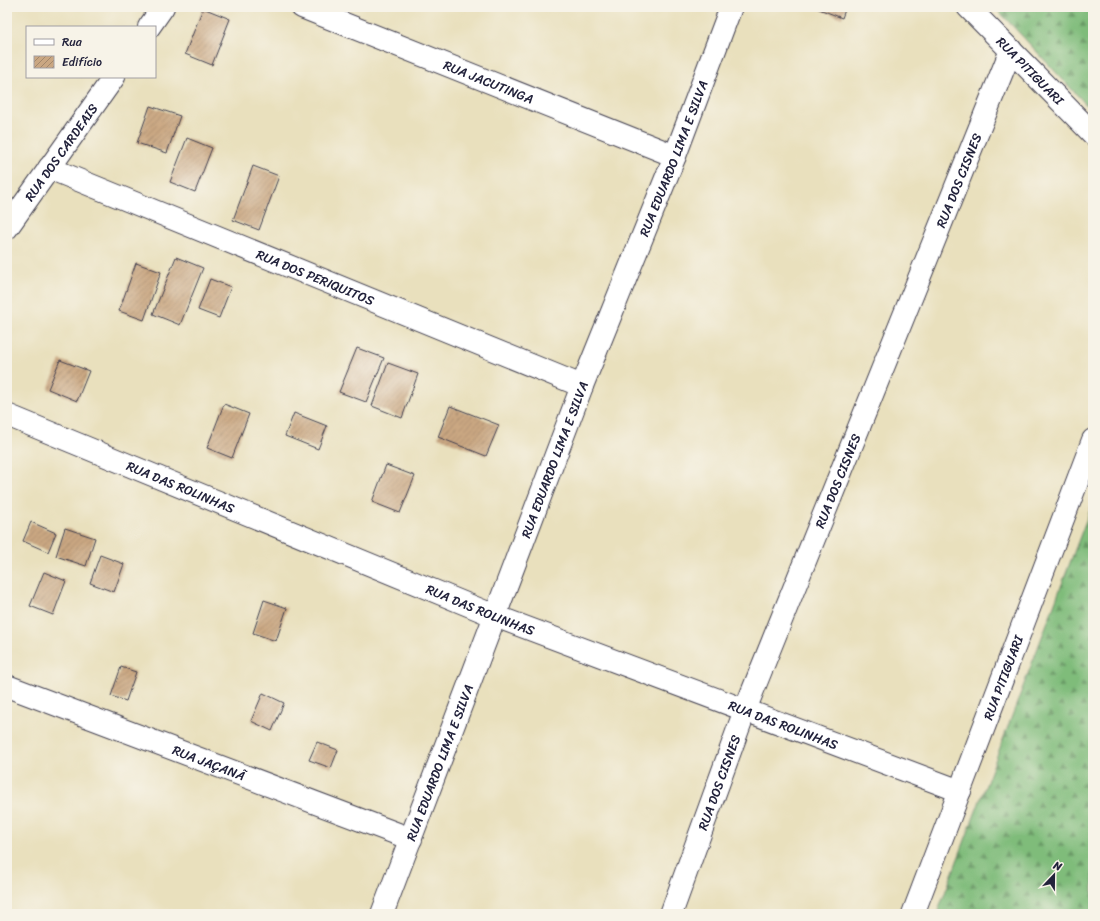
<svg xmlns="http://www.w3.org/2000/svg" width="1100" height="921" font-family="Sriracha,sans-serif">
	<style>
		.forest { fill: url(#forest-firs); stroke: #506f5a }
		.building { fill: url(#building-hatch) }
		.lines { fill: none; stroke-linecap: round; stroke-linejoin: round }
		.street-casing { stroke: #403e4e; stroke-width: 24 }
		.street { stroke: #fff; stroke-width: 22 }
		.labels { text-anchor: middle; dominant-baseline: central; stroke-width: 3.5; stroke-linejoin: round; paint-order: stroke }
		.street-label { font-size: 13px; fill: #22223b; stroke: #f7f3e8 }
	</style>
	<defs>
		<pattern id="forest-firs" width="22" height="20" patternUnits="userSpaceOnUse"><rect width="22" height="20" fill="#7fbc7a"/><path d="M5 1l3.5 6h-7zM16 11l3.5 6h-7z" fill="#689865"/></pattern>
		<pattern id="building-hatch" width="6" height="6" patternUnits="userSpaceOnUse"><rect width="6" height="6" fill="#caa782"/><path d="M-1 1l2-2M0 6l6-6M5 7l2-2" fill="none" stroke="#a4886c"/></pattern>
	</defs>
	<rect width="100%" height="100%" fill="#f7f3e8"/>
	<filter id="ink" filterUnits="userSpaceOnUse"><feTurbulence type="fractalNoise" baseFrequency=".025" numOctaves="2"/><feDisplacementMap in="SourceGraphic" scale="8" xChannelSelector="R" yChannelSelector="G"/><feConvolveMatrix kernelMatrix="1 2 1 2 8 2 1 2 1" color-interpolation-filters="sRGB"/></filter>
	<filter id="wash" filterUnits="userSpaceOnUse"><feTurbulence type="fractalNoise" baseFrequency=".012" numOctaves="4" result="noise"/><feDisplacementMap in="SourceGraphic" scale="16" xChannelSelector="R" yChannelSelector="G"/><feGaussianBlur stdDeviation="0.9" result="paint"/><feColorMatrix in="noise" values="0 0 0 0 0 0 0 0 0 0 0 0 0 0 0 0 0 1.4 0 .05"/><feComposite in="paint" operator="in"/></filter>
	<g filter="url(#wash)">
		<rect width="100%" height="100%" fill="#e9e0bd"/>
		<path class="forest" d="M995 7H1093V112Z
			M1093 502V914H937Z"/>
		<g id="blocks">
			<path class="building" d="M814 7H846L842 18Z
				M203 8 230 19 212 65 185 54Z
				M150 106 180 116 167 153 137 143Z
				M187 138 212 148 195 192 170 182Z
				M253 166 279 176 259 230 233 220Z
				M176 257 203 268 180 325 153 314Z
				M136 263 161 272 144 320 119 311Z
				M210 279 231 287 219 318 198 310Z
				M357 348 384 358 366 402 339 392Z
				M60 360 89 371 77 401 48 389Z
				M388 363 418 374 402 418 372 406Z
				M224 404 249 414 232 458 207 448Z
				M450 406 499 425 486 456 438 437Z
				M294 413 327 426 318 449 285 436Z
				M386 465 415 476 400 513 372 502Z
				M31 522 56 533 48 552 23 541Z
				M65 528 95 538 86 566 56 556Z
				M100 555 124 564 114 592 90 583Z
				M44 572 66 581 53 615 30 606Z
				M264 600 287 608 276 641 253 633Z
				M121 667 136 672 126 701 111 696Z
				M263 693 284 703 272 731 251 721Z
				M317 742 338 750 331 768 309 760Z"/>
		</g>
	</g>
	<g filter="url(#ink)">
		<use href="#blocks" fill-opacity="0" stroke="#403e4e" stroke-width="1"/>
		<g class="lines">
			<defs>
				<g id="street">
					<path id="s1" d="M302 7 675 156"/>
					<path id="s2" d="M968 7 1093 134"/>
					<path d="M149 27 163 7"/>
					<path id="s3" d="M49 168 582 386"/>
					<path id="s4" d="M7 228 114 77"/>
					<path id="s5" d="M7 415 495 616 960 791"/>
					<path id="s6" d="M7 686 411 839"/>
					<path id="s7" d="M382 914 582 386 675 156 731 7"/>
					<path id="s8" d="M671 914 745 710 1011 50"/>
					<path id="s9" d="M913 914 1093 440"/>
				</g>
			</defs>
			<use href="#street" class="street-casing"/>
			<use href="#street" class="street"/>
		</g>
	</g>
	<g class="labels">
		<g class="street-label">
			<text stroke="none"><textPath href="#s2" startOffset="89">RUA PITIGUARI</textPath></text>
			<text stroke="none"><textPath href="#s1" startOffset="201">RUA JACUTINGA</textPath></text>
			<text stroke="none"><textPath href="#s4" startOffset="93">RUA DOS CARDEAIS</textPath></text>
			<text stroke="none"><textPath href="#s7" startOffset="810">RUA EDUARDO LIMA E SILVA</textPath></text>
			<text stroke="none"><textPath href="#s8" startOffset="788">RUA DOS CISNES</textPath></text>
			<text stroke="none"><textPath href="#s3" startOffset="288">RUA DOS PERIQUITOS</textPath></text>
			<text stroke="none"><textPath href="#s7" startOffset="486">RUA EDUARDO LIMA E SILVA</textPath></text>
			<text stroke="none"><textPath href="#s8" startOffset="464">RUA DOS CISNES</textPath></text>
			<text stroke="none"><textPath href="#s5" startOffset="188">RUA DAS ROLINHAS</textPath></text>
			<text stroke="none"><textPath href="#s5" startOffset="512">RUA DAS ROLINHAS</textPath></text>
			<text stroke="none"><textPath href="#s9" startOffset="253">RUA PITIGUARI</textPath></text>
			<text stroke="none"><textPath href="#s5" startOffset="836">RUA DAS ROLINHAS</textPath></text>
			<text stroke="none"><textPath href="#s6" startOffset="216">RUA JAÇANÃ</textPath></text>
			<text stroke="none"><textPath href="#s7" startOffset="162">RUA EDUARDO LIMA E SILVA</textPath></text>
			<text stroke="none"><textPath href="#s8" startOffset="140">RUA DOS CISNES</textPath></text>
		</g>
	</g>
	<rect width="1100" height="921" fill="none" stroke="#f7f3e8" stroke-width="24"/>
	<rect x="26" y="26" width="130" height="52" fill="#f7f3e8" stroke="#a29fa3"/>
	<rect x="34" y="39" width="20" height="6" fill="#ffffff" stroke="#a29fa3"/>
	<text x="62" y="46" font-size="12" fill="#22223b">Rua</text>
	<rect x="34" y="56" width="20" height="12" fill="url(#building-hatch)" stroke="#a29fa3"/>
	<text x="62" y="66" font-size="12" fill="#22223b">Edifício</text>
	<g transform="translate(1054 875) rotate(22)" stroke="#f7f3e8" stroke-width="3" paint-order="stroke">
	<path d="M0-3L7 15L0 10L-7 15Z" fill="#22223b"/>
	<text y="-6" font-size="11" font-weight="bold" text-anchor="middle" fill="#22223b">N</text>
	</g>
</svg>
